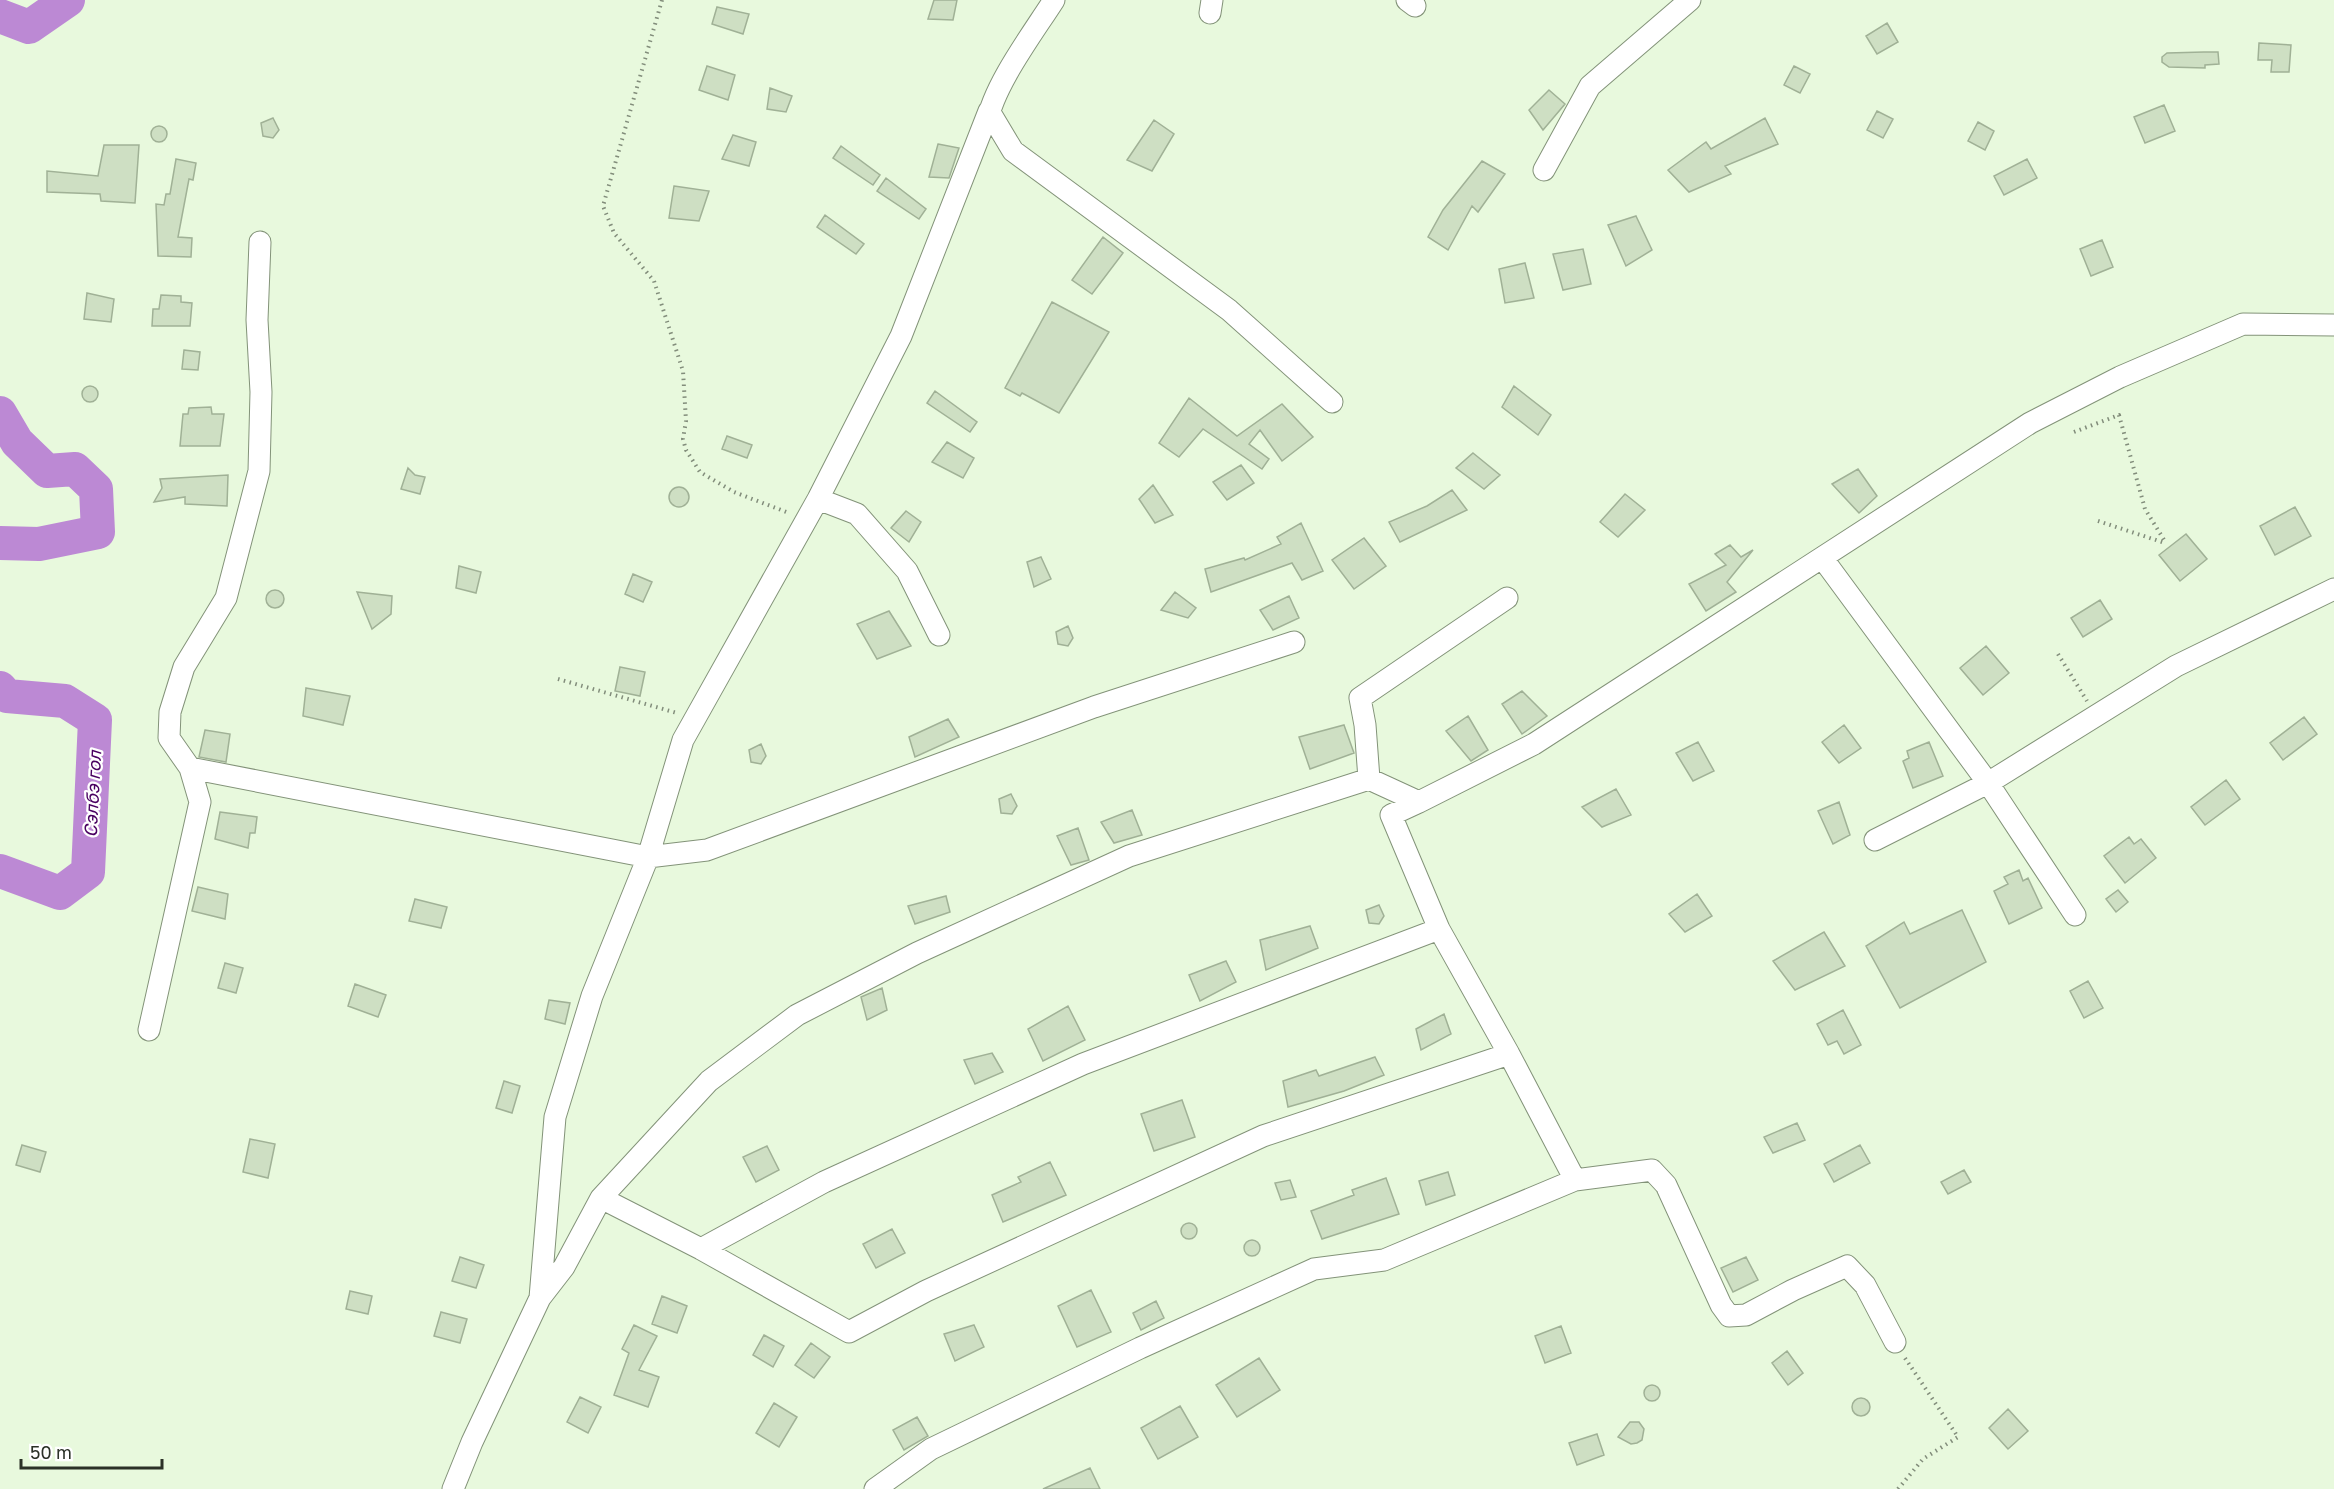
<svg xmlns="http://www.w3.org/2000/svg" width="2334" height="1489" font-family="'Golos Text',sans-serif">
	<style>
		.lines { fill: none; stroke-linecap: round; stroke-linejoin: round }
		.river { stroke: #bc89d4; stroke-width: 34 }
		.building { fill: #cedfc3; stroke: #a0b196; stroke-width: 1.5 }
		.street-casing { stroke: #839379; stroke-width: 23 }
		.path { stroke: #828d7b; stroke-width: 4; stroke-dasharray: 1.5 4.5; stroke-linecap: butt }
		.street { stroke: #fff; stroke-width: 21 }
		.labels { text-anchor: middle; dominant-baseline: central; stroke-width: 4.5; stroke-linejoin: round; paint-order: stroke }
		.water-label { font-size: 18px; font-style: italic; fill: #490061; stroke: #fff }
	</style>
	<rect width="100%" height="100%" fill="#e8f9dd"/>
	<g class="lines">
		<path class="river" d="M0 16 29 27 68 0
			M0 413 17 442 47 471 75 469 96 489 98 532 39 544 0 543
			M0 688 7 696 65 701 95 720 88 872 60 893 0 871"/>
	</g>
	<path class="building" d="M934 0H957L953 20 928 19Z
		M717 7 749 14 743 34 712 24Z
		M1887 23 1898 42 1877 54 1866 36Z
		M2259 43 2291 45 2289 72H2271L2272 60H2258Z
		M2204 52H2218L2219 64 2205 65V68L2169 67 2162 62V57L2167 53Z
		M707 66 735 75 728 100 699 90Z
		M1794 66 1810 74 1800 93 1784 85Z
		M770 88 792 96 786 112 767 109Z
		M1549 90 1565 104 1543 130 1529 110Z
		M2164 105 2175 131 2145 143 2134 117Z
		M1877 111 1893 119 1883 138 1867 130Z
		M273 118 279 130 273 138 263 136 261 123Z
		M1765 118 1778 144 1725 166 1731 174 1689 192 1668 170 1706 142 1711 149Z
		M1154 120 1174 134 1152 171 1127 160Z
		M1978 122 1994 131 1985 150 1968 141Z
		M151 134a8 8 0 1 1 16 0a8 8 0 1 1-16 0Z
		M733 135 756 142 749 166 722 159Z
		M938 144 959 148 949 178 929 177Z
		M104 145H139L135 203 101 201 100 194 47 192V171L98 176Z
		M841 146 880 175 873 185 833 158Z
		M176 159 196 163 193 180 189 179 178 237 192 238 191 257 158 256 156 204 164 205 166 194H170Z
		M2027 159 2037 178 2004 195 1994 176Z
		M1482 161 1505 174 1478 212 1472 206 1448 250 1428 237 1443 210Z
		M886 178 926 209 919 219 877 191Z
		M674 186 709 191 699 221 669 218Z
		M825 215 864 244 856 254 817 227Z
		M1636 216 1652 250 1626 266 1608 225Z
		M1103 237 1123 253 1092 294 1072 280Z
		M2102 240 2113 267 2091 276 2080 249Z
		M1583 249 1591 284 1563 290 1553 254Z
		M1525 263 1534 298 1505 303 1499 269Z
		M87 293 114 299 111 322 84 319Z
		M161 295 181 296V302L192 303 190 326H152L153 309H159Z
		M1052 302 1109 332 1059 413 1022 393 1020 396 1005 388Z
		M184 350 200 352 198 370 182 369Z
		M82 394a8 8 0 1 1 16 0a8 8 0 1 1-16 0Z
		M1514 386 1551 415 1538 435 1502 407Z
		M935 391 977 422 970 432 927 403Z
		M1189 398 1237 436 1282 404 1313 437 1282 461 1260 430 1249 444 1269 459 1262 469 1203 429 1179 457 1159 443Z
		M211 407 212 414H224L220 446H180L183 414H188L189 408Z
		M727 436 752 445 747 458 722 449Z
		M947 442 974 458 963 478 932 462Z
		M1473 453 1500 475 1484 489 1456 468Z
		M1241 465 1254 483 1227 500 1213 482Z
		M408 468 415 475 425 477 420 494 401 489Z
		M1858 469 1877 496 1859 513 1832 484Z
		M228 475 227 506 185 504V497L154 502 162 488 160 479Z
		M1153 485 1173 515 1155 523 1139 499Z
		M669 497a10 10 0 1 1 20 0a10 10 0 1 1-20 0Z
		M1452 490 1467 510 1400 542 1389 522 1427 506Z
		M1625 494 1645 510 1618 537 1600 522Z
		M2295 507 2311 536 2275 555 2260 526Z
		M906 511 921 522 909 542 891 528Z
		M1301 523 1323 571 1302 580 1292 563 1211 592 1205 569 1244 558 1245 560 1281 544 1277 537Z
		M2186 534 2207 559 2180 581 2159 555Z
		M1364 538 1386 566 1354 589 1332 560Z
		M1730 545 1741 557 1753 550 1727 582 1736 592 1706 611 1689 584 1726 565 1715 554Z
		M1041 557 1051 579 1034 587 1027 562Z
		M459 566 481 572 476 593 456 588Z
		M633 574 652 582 643 602 625 594Z
		M266 599a9 9 0 1 1 18 0a9 9 0 1 1-18 0Z
		M357 592 392 596 391 614 372 629Z
		M1175 592 1196 608 1188 618 1161 610Z
		M1289 596 1299 618 1273 630 1260 610Z
		M2100 600 2112 619 2083 637 2071 618Z
		M889 611 911 646 877 659 857 624Z
		M1068 626 1073 638 1068 646 1058 644 1056 632Z
		M1986 646 2009 673 1983 695 1960 668Z
		M620 667 645 672 640 696 615 691Z
		M306 688 350 696 343 725 303 716Z
		M1522 691 1547 716 1522 734 1502 704Z
		M1468 716 1488 750 1471 761 1446 731Z
		M2304 717 2317 734 2283 760 2270 743Z
		M948 719 959 737 915 757 909 737Z
		M1344 725 1354 753 1310 769 1299 737Z
		M1844 725 1861 748 1839 763 1822 742Z
		M205 730 230 734 226 762 199 757Z
		M1698 742 1714 771 1693 781 1676 753Z
		M1929 742 1943 776 1913 788 1903 761 1909 758 1907 751Z
		M761 744 766 756 761 764 751 762 749 750Z
		M2226 780 2240 799 2205 825 2191 807Z
		M1616 789 1631 815 1602 827 1582 807Z
		M1011 794 1017 806 1012 814 1001 813 999 799Z
		M1839 802 1850 835 1833 844 1818 811Z
		M1132 810 1142 835 1114 843 1101 822Z
		M220 812 257 817 255 833H250L248 848 215 839Z
		M1078 828 1089 860 1071 865 1057 836Z
		M2129 837 2134 844 2141 839 2156 858 2125 883 2104 856Z
		M2019 870 2023 881 2028 878 2042 908 2009 924 1994 891 2008 884 2004 877Z
		M198 887 228 894 225 919 192 911Z
		M2118 890 2128 902 2116 912 2106 899Z
		M1697 894 1712 916 1685 932 1669 914Z
		M946 896 950 912 915 924 908 906Z
		M415 899 447 907 441 928 409 921Z
		M1379 905 1384 916 1379 924 1369 923 1366 910Z
		M1962 910 1986 962 1900 1008 1866 946 1904 922 1910 934Z
		M1310 926 1318 948 1266 970 1260 940Z
		M1824 932 1845 966 1795 990 1773 961Z
		M1226 961 1236 982 1200 1001 1189 975Z
		M225 963 243 968 236 993 218 988Z
		M2088 981 2103 1008 2084 1018 2070 991Z
		M355 984 386 995 378 1017 348 1006Z
		M882 988 887 1010 867 1020 861 997Z
		M549 1000 570 1003 565 1024 545 1019Z
		M1068 1006 1085 1040 1043 1061 1028 1029Z
		M1843 1010 1861 1045 1844 1054 1837 1041 1828 1045 1817 1024Z
		M1444 1014 1451 1034 1421 1050 1416 1029Z
		M992 1053 1003 1072 975 1084 964 1060Z
		M1375 1057 1384 1075 1344 1091 1288 1107 1283 1081 1316 1070 1319 1076Z
		M504 1081 520 1086 512 1113 496 1108Z
		M1182 1100 1195 1137 1154 1151 1141 1114Z
		M1797 1123 1805 1140 1773 1153 1764 1137Z
		M250 1139 275 1144 268 1178 243 1172Z
		M22 1145 46 1152 40 1172 16 1165Z
		M1860 1145 1870 1163 1834 1182 1824 1164Z
		M767 1146 779 1170 756 1182 743 1157Z
		M1050 1162 1066 1195 1003 1222 992 1195 1021 1182 1018 1177Z
		M1964 1170 1971 1182 1948 1194 1941 1182Z
		M1448 1172 1455 1195 1426 1205 1419 1181Z
		M1386 1178 1399 1214 1322 1239 1311 1211 1354 1195 1352 1190Z
		M1290 1180 1296 1197 1281 1200 1275 1183Z
		M1181 1231a8 8 0 1 1 16 0a8 8 0 1 1-16 0Z
		M892 1229 905 1253 876 1268 863 1244Z
		M1244 1248a8 8 0 1 1 16 0a8 8 0 1 1-16 0Z
		M460 1257 484 1265 476 1288 452 1281Z
		M1746 1257 1758 1280 1733 1292 1721 1268Z
		M1091 1290 1111 1332 1077 1347 1058 1306Z
		M350 1291 372 1296 368 1314 346 1309Z
		M662 1296 687 1306 677 1333 652 1324Z
		M1156 1301 1164 1318 1141 1330 1133 1313Z
		M441 1312 467 1319 460 1343 434 1336Z
		M634 1325 657 1336 639 1370 659 1377 648 1407 614 1395 629 1353 622 1349Z
		M974 1325 984 1347 955 1361 944 1334Z
		M1561 1326 1571 1353 1545 1363 1535 1336Z
		M764 1335 784 1346 773 1367 753 1355Z
		M811 1343 830 1357 814 1378 795 1365Z
		M1787 1351 1803 1373 1788 1385 1772 1363Z
		M1259 1358 1280 1390 1237 1417 1216 1385Z
		M1644 1393a8 8 0 1 1 16 0a8 8 0 1 1-16 0Z
		M580 1397 601 1407 588 1433 567 1422Z
		M1852 1407a9 9 0 1 1 18 0a9 9 0 1 1-18 0Z
		M774 1403 797 1417 779 1447 756 1433Z
		M1180 1406 1198 1437 1158 1459 1141 1428Z
		M2008 1409 2028 1431 2008 1449 1989 1428Z
		M917 1417 928 1436 904 1450 893 1430Z
		M1630 1422H1639L1644 1429 1642 1440 1637 1443 1631 1444 1618 1437Z
		M1597 1434 1604 1455 1577 1465 1569 1443Z
		M1090 1468 1100 1489H1043Z"/>
	<g class="lines">
		<defs>
			<path id="street" d="M1407 0 1415 6
				M1210 13 1212 0
				M987 123C993 86 1033 33 1054 0
				M1544 170 1590 86 1690 0
				M818 499 857 514 907 571 939 635
				M1823 559 1988 783 2075 915
				M190 768 169 738 170 712 184 667 226 598 259 471 261 392 257 320 260 242
				M1369 779 1365 725 1360 698 1507 598
				M1419 802 1391 815 1439 929
				M1875 840 1988 783 2176 666 2334 589
				M149 1030 200 802 190 768 648 857 707 850 1094 707 1294 642
				M1575 1180 1652 1170 1666 1185 1721 1305 1729 1316 1746 1315 1793 1290 1847 1266 1865 1285 1895 1342
				M601 1198 701 1249 849 1332 926 1291 1263 1136 1509 1054
				M701 1249 824 1182 1083 1064 1439 929 1509 1054 1575 1180 1384 1260 1314 1269 1140 1348 931 1449 875 1489
				M540 1298 564 1267 601 1198 709 1081 797 1015 917 953 1129 856 1369 779 1419 802 1534 744 2030 423 2120 377 2243 324 2334 325
				M453 1489 472 1442 540 1298 555 1117 592 996 648 857 683 740 818 499 901 336 989 111 1013 151 1229 310 1332 402"/>
		</defs>
		<use href="#street" class="street-casing"/>
		<path class="path" d="M662 0 603 206 614 233 654 281 683 371 686 421 683 439 686 450 700 472 734 492 789 513
			M2074 432 2119 415 2145 509 2166 543
			M2098 521 2165 543
			M2058 654 2087 701
			M558 679 677 713
			M1898 1489 1923 1459 1958 1437 1905 1358"/>
		<use href="#street" class="street"/>
	</g>
	<g class="labels">
		<g class="water-label">
			<text transform="translate(92 794) rotate(-87)">Сэлбэ гол</text>
		</g>
	</g>
	<path d="M21 1459v9h141v-9" fill="none" stroke="#2b3127" stroke-width="3"/>
	<text x="30" y="1459" font-size="18" fill="#2b3127" stroke="#ffffff" stroke-width="4.5" paint-order="stroke">50 m</text>
</svg>
